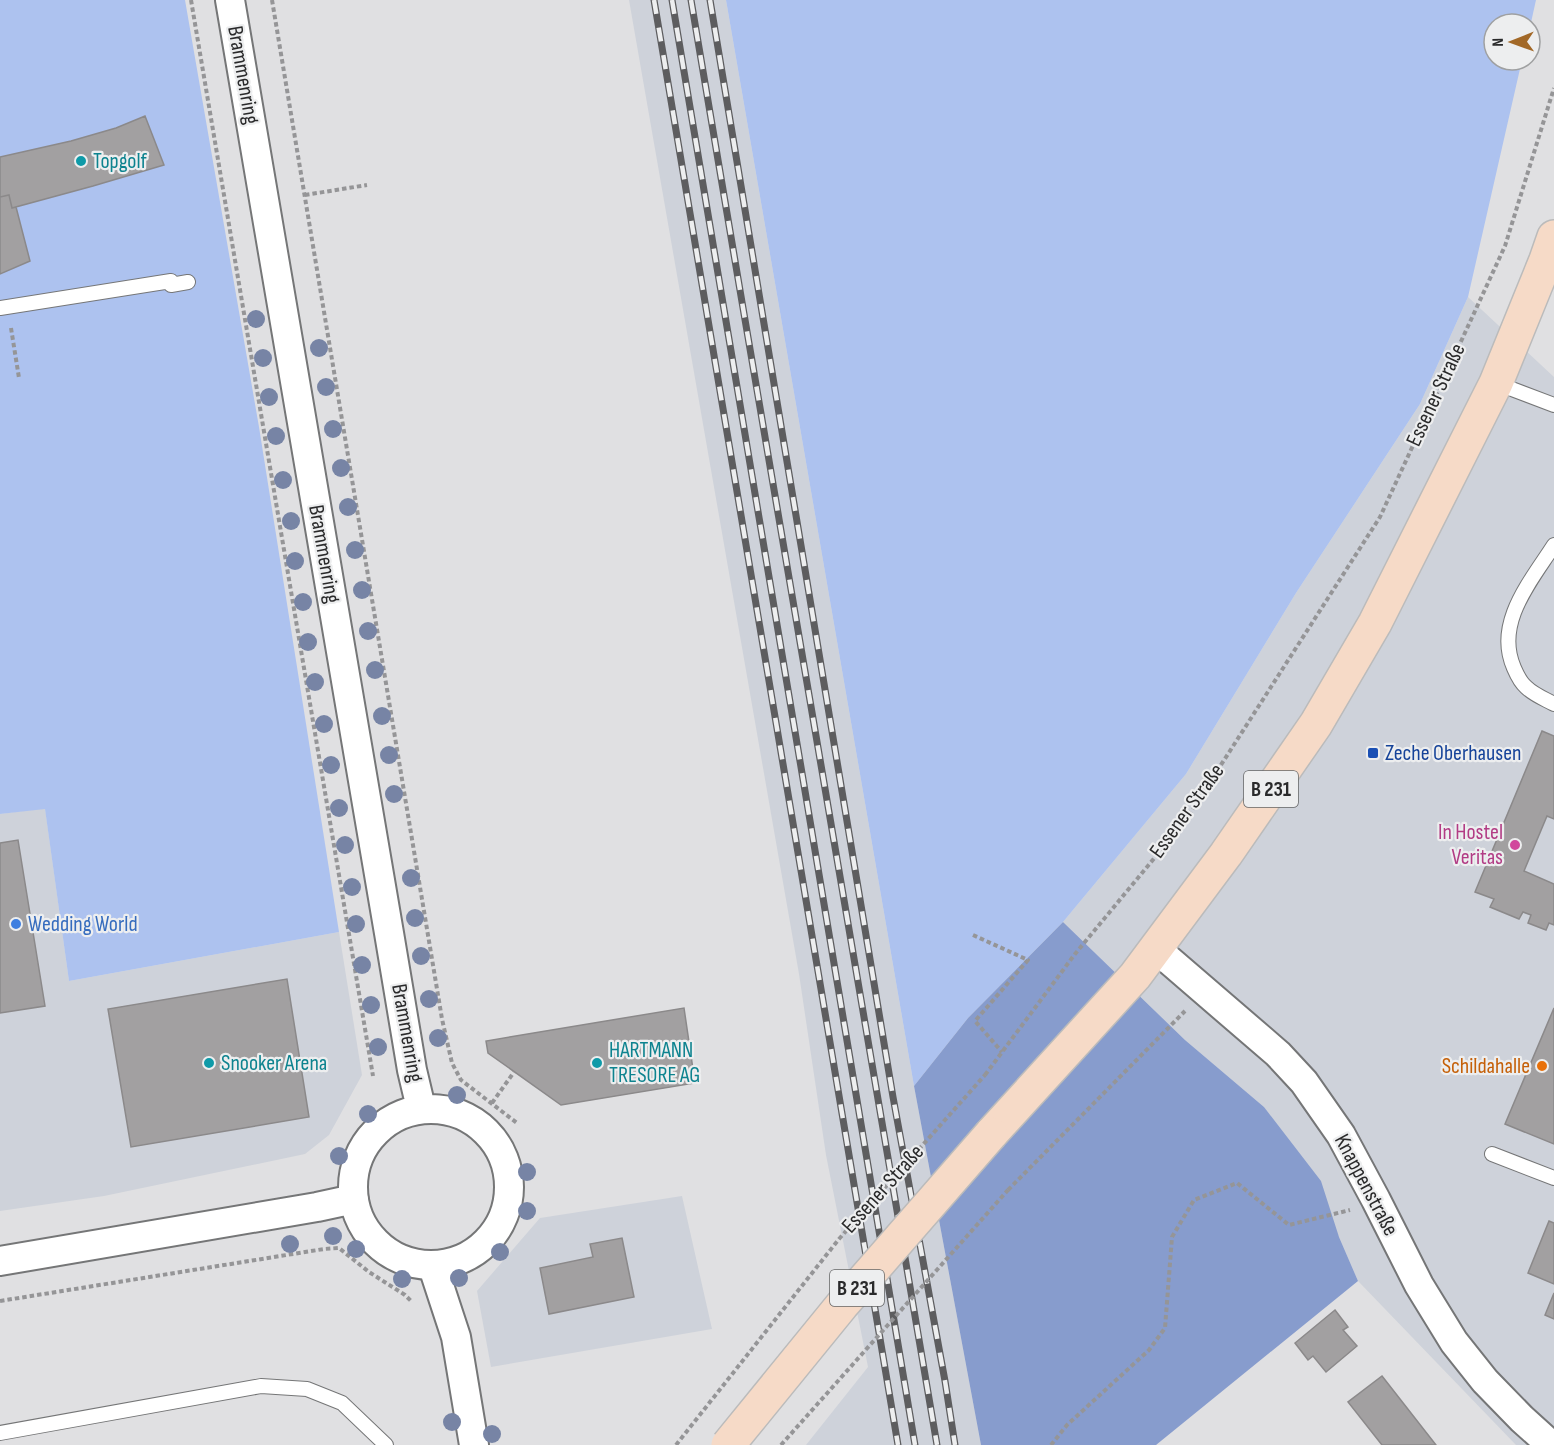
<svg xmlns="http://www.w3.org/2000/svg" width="1554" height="1445" font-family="'Sofia Sans Condensed',sans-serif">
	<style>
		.built { fill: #ced2da }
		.green { fill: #adc2ef }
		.forest { fill: #879ccd }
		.building { fill: #a2a0a1; stroke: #8b898a; stroke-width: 1.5 }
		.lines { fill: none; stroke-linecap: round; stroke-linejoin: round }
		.service-casing { stroke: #757677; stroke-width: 16 }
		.minor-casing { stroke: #757677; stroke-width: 32 }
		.primary-casing { stroke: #bbb; stroke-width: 36 }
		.path { stroke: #959597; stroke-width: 4; stroke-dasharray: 4.5 3; stroke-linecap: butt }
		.service { stroke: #fff; stroke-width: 14 }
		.minor { stroke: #fff; stroke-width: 28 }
		.primary { stroke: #f6dac7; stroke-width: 33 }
		.rail-casing { stroke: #5d5d5f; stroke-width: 7 }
		.rail { stroke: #edeeef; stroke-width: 4.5; stroke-dasharray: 14; stroke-linecap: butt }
		.primary-bridge-casing { stroke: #bbb; stroke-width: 36; stroke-linecap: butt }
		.path-bridge { stroke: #959597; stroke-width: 4; stroke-dasharray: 4.5 3; stroke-linecap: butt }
		.primary-bridge { stroke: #f6dac7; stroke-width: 33 }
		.tree { fill: #7784a5 }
		.culture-dot { fill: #0f9aa8; stroke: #edeeef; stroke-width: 2 }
		.transit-dot { fill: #1a4fb4; stroke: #edeeef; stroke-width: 2 }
		.hotel-dot { fill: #d1479c; stroke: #edeeef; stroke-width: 2 }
		.shop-dot { fill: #3f7fe0; stroke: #edeeef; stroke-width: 2 }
		.food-dot { fill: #e8710a; stroke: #edeeef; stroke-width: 2 }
		.labels { text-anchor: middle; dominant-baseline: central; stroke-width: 4.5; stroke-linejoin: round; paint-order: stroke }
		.shield { fill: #edeeef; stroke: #646566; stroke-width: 1.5 }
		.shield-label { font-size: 21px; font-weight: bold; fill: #2a2a2b }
		.street-label { font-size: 22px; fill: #2a2a2b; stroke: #edeeef }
		.culture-label { font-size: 22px; fill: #0d838f; stroke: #edeeef; text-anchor: start }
		.transit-label { font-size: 22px; fill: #164399; stroke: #edeeef; text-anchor: start }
		.hotel-label { font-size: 22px; fill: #b23c85; stroke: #edeeef; text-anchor: end }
		.shop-label { font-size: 22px; fill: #366cbe; stroke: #edeeef; text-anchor: start }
		.food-label { font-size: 22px; fill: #c56008; stroke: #edeeef; text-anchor: end }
	</style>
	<rect width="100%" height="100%" fill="#e0e0e2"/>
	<path class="built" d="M629 0H726L914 1086 981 1445H806L868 1367 826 1155 799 974Z
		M1468 297 1554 377V1445H1516L1358 1281 1339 1237 1264 1107 1185 1040 1063 922 1186 774 1296 593 1420 404Z
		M45 808 69 981 339 932 362 1075 329 1135 305 1154 104 1196 0 1211V814Z
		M682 1196 712 1329 491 1367 477 1291 540 1218Z"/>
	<path class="green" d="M0 0H185L259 427 339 932 69 981 45 809 0 814Z
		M726 0H1536L1530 27V24H1494V60H1522L1468 297 1420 404 1296 593 1186 774 1063 922 968 1018 914 1086Z"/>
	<path class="forest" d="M1063 922 1185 1040 1264 1107 1321 1181 1339 1237 1358 1281 1156 1445H981L914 1086 968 1018Z"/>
	<path class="building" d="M145 116 164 165 93 186 12 208 9 195 0 197V157L71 141 116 128Z
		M9 195 12 208 16 207 30 261 0 274V197Z
		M1542 731 1554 736V819L1547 816 1524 871 1554 884V925L1549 923 1546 930 1528 923 1531 915 1523 912 1519 919 1490 907 1494 899 1475 892Z
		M18 840 45 1006 0 1013V843Z
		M287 979 309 1117 131 1147 108 1009Z
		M684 1008 695 1083 561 1105 488 1053 486 1041Z
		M1554 1008V1144L1505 1124Z
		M1549 1221 1554 1223V1284L1528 1273Z
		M622 1238 634 1297 549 1314 540 1268 593 1257 590 1244Z
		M1554 1293V1319L1545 1315Z
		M1335 1310 1348 1327 1343 1330 1357 1346 1326 1372 1313 1356 1308 1360 1295 1343Z
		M1382 1376 1436 1445H1382L1348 1402Z"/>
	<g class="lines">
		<defs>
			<path id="service" d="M0 308 171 281V285L188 282
				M1496 383 1554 405
				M1554 545C1531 581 1494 623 1514 668 1517 675 1520 682 1526 687 1534 695 1545 699 1554 704
				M1492 1154 1554 1178
				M0 1433 261 1386 307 1389 342 1403 386 1445"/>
			<path id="minor" d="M230 0 389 933 412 1070 421 1108
				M1155 948 1278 1054 1304 1082 1341 1135 1376 1200 1419 1285 1454 1342 1485 1381 1522 1419 1551 1445
				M353 1187a78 78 0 1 1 156 0a78 78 0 1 1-156 0Z
				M0 1261 317 1207 354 1199
				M433 1267 456 1337 474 1445"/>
			<path id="primary" d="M991 1134 1135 976 1226 854 1316 724 1375 623 1496 383 1546 260 1554 237"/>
		</defs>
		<use href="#service" class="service-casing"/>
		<use href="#minor" class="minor-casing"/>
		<use href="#primary" class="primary-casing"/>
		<path class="path" d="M191 0 373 1076
			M272 0 442 1019 452 1063 461 1080 517 1123
			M305 195 367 185
			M11 328 19 378
			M973 935 1028 960 975 1021 1002 1052
			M985 1075 1075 954 1185 821 1380 517 1505 246 1554 88
			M492 1103 514 1072
			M1008 1190 1185 1011
			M0 1301 324 1249 339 1248 369 1272 405 1295 412 1302
			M1051 1445 1067 1425 1149 1350 1165 1328 1172 1237 1194 1200 1237 1183 1289 1225 1350 1210"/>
		<use href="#service" class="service"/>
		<use href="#minor" class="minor"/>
		<use href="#primary" class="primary"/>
		<defs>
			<path id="rail" d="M654 0 898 1445
				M672 0 915 1445
				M691 0 742 302 937 1445
				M710 0 893 1097 945 1381 955 1445"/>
		</defs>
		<use href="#rail" class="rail-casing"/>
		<use href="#rail" class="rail"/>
		<defs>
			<path id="primary-bridge" d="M728 1445 842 1305 991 1134"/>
		</defs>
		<use href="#primary-bridge" class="primary-bridge-casing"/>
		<path class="path-bridge" d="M676 1445 839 1239 985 1075
			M781 1445 1008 1190"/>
		<use href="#primary-bridge" class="primary-bridge"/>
	</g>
	<g class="tree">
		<circle cx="256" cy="319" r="9"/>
		<circle cx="319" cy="348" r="9"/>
		<circle cx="263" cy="358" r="9"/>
		<circle cx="326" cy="387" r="9"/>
		<circle cx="269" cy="397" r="9"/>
		<circle cx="333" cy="429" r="9"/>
		<circle cx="276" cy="436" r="9"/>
		<circle cx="341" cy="468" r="9"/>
		<circle cx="283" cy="480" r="9"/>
		<circle cx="348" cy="507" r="9"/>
		<circle cx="291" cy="521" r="9"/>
		<circle cx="355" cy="550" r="9"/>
		<circle cx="295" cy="561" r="9"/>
		<circle cx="362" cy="590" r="9"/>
		<circle cx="303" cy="602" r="9"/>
		<circle cx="368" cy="631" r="9"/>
		<circle cx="308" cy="642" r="9"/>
		<circle cx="375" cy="670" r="9"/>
		<circle cx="315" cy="682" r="9"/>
		<circle cx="382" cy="716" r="9"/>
		<circle cx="324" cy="724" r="9"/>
		<circle cx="389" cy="755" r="9"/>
		<circle cx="331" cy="765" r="9"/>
		<circle cx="394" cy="794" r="9"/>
		<circle cx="339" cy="808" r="9"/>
		<circle cx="345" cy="845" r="9"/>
		<circle cx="411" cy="878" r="9"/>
		<circle cx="352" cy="887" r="9"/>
		<circle cx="415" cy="918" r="9"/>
		<circle cx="356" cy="924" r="9"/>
		<circle cx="421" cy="956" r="9"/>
		<circle cx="362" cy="965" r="9"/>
		<circle cx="429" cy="999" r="9"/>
		<circle cx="371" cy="1005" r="9"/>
		<circle cx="438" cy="1038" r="9"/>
		<circle cx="378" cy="1047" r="9"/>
		<circle cx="457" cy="1095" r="9"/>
		<circle cx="368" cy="1114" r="9"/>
		<circle cx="339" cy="1156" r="9"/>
		<circle cx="527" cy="1172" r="9"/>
		<circle cx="527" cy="1211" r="9"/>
		<circle cx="333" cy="1236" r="9"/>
		<circle cx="290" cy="1244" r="9"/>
		<circle cx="356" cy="1249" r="9"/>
		<circle cx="500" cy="1252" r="9"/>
		<circle cx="459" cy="1278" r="9"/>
		<circle cx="402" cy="1279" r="9"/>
		<circle cx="452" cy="1422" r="9"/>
		<circle cx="492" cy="1434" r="9"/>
	</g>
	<g class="culture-dot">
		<circle cx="81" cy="161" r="6"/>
		<circle cx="209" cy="1063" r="6"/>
		<circle cx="597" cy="1063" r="6"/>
	</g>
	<rect class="transit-dot" x="1367" y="747" width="12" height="12" rx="3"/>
	<circle class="hotel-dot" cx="1515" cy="845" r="6"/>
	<circle class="shop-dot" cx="16" cy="924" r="6"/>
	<circle class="food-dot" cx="1542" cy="1066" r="6"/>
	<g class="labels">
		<g class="shield">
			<rect x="1244" y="771" width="54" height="36" rx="4.5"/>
			<rect x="830" y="1270" width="54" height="36" rx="4.5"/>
		</g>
		<g class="shield-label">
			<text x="1271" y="789">B 231</text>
			<text x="857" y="1288">B 231</text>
		</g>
		<g class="street-label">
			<text transform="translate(243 75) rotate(80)">Brammenring</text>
			<text transform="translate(1436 395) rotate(-65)">Essener Straße</text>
			<text transform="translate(324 554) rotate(80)">Brammenring</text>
			<text transform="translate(1187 811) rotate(-54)">Essener Straße</text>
			<text transform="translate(407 1033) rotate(80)">Brammenring</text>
			<text transform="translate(1366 1185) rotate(62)">Knappenstraße</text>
			<text transform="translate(883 1189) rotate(-48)">Essener Straße</text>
		</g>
		<g class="culture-label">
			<text x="93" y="161">Topgolf</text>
			<text x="609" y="1050">HARTMANN<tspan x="609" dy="25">TRESORE AG</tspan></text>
			<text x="221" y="1063">Snooker Arena</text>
		</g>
		<g class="transit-label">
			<text x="1385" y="753">Zeche Oberhausen</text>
		</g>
		<g class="hotel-label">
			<text x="1503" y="832">In Hostel<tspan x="1503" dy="25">Veritas</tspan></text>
		</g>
		<g class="shop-label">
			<text x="28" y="924">Wedding World</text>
		</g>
		<g class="food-label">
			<text x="1530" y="1066">Schildahalle</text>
		</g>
	</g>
	<g transform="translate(1512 42) rotate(269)"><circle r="28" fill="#edeeef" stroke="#9fa0a1" stroke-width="1.5"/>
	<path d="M0-4.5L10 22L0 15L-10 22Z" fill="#a26827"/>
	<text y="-9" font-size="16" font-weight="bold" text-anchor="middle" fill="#2a2a2b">N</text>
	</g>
</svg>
